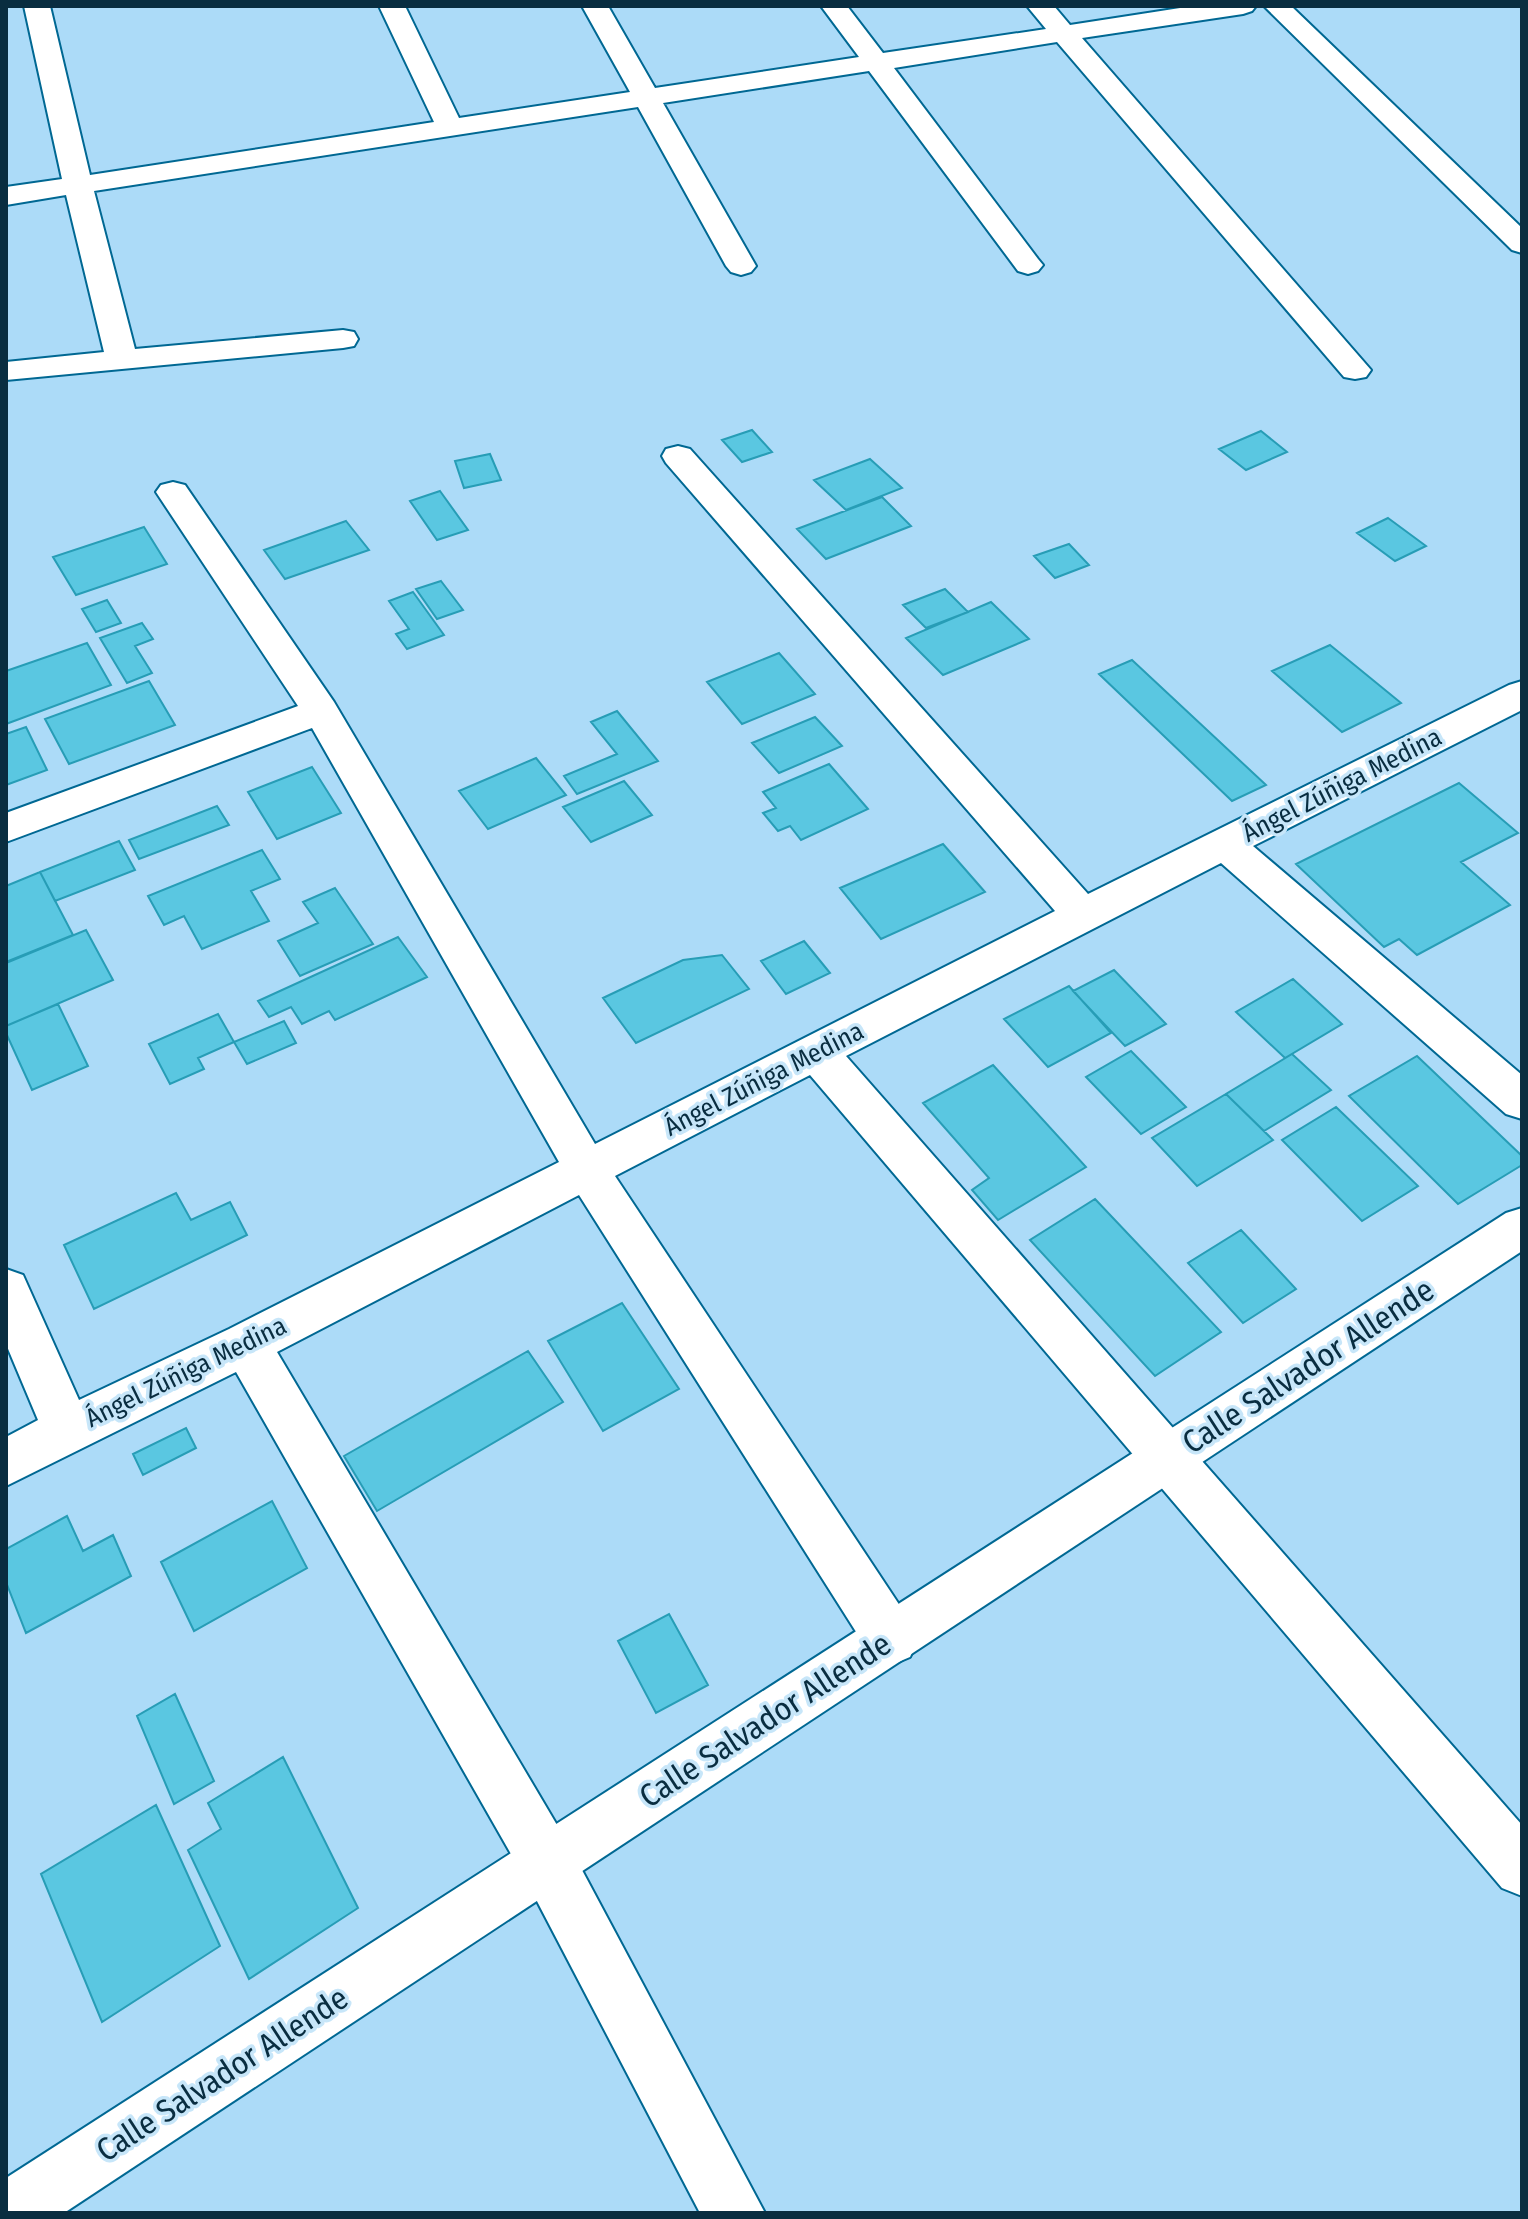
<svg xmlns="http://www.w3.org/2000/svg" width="1528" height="2219" font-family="'Fira Sans Condensed',sans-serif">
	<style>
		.building { fill: #5ac7e1; stroke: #279db6; stroke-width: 2 }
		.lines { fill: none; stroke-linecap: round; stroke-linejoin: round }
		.street-casing { stroke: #006893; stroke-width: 4 }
		.secondary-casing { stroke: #006893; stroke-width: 4 }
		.street { fill: #fff; fill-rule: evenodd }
		.secondary { fill: #fff; fill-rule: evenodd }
		.labels { text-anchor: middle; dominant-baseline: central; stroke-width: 7; stroke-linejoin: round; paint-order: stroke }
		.street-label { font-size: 26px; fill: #092d40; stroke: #c7e6f9 }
		.near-street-label { font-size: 32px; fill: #092d40; stroke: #c7e6f9 }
	</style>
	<rect width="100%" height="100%" fill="#acdbf8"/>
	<path class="building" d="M752 430 772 452 742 462 722 440Z
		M1261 431 1287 452 1246 470 1219 449Z
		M490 454 501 480 464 488 455 461Z
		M870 459 902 488 846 510 814 480Z
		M440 491 468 530 437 540 410 501Z
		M882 497 911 526 826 559 797 529Z
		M1388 518 1426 546 1395 561 1357 533Z
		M346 521 369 550 285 579 264 550Z
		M144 527 167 564 76 595 53 557Z
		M1069 544 1089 565 1055 578 1034 556Z
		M441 581 463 610 437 619 416 589Z
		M945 589 968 612 926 628 903 605Z
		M413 592 444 635 407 649 396 634 409 629 389 601Z
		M107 600 121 623 96 632 82 609Z
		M991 602 1029 639 943 675 906 638Z
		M142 623 153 639 135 646 152 673 127 683 100 638Z
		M87 643 111 685 6 724V671Z
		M1330 645 1401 703 1342 732 1272 671Z
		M779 653 815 694 742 724 707 682Z
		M1132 660 1266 785 1232 801 1099 674Z
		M149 681 175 725 69 764 45 719Z
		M617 711 658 761 577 794 564 776 617 754 591 722Z
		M815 717 842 746 779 773 752 743Z
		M26 727 47 770 6 785V734Z
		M536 758 566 795 488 829 459 791Z
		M829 764 868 809 801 840 790 826 778 831 763 813 776 808 763 792Z
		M312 767 341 813 277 839 248 792Z
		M624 781 652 815 591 842 563 807Z
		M1459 783 1518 833 1461 862 1510 905 1417 955 1399 939 1384 947 1296 864Z
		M217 806 229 825 139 859 129 840Z
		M119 841 135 870 55 901 40 872Z
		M943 844 985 892 881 939 840 888Z
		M262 850 280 879 251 891 269 921 202 949 184 916 164 925 148 896Z
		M40 872 73 935 6 962V886Z
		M335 888 373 944 300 976 278 941 318 923 303 902Z
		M86 930 113 980 6 1026V963Z
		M398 937 427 977 335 1020 329 1011 302 1024 291 1007 269 1017 258 1001Z
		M804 941 830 973 786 994 761 961Z
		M722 955 749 989 636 1043 603 998 683 960Z
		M1114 970 1166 1024 1125 1046 1073 991Z
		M1293 979 1342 1024 1285 1058 1236 1012Z
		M1069 986 1111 1033 1048 1067 1004 1019Z
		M58 1004 88 1066 32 1090 6 1033V1026Z
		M218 1014 234 1042 198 1058 204 1069 170 1084 149 1044Z
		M284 1021 296 1043 247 1064 234 1042Z
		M1131 1051 1186 1107 1141 1134 1086 1077Z
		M1292 1054 1331 1090 1264 1131 1226 1094Z
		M1417 1056 1522 1156V1165L1458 1204 1349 1096Z
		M993 1065 1086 1167 998 1220 972 1190 989 1178 923 1103Z
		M1226 1094 1273 1140 1197 1186 1152 1138Z
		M1336 1107 1418 1186 1362 1221 1282 1140Z
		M176 1193 191 1220 230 1202 247 1235 94 1309 64 1245Z
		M1095 1199 1221 1332 1155 1376 1030 1240Z
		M1241 1230 1296 1289 1243 1323 1188 1263Z
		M622 1303 679 1389 603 1431 548 1341Z
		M528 1351 563 1402 377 1511 344 1456Z
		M186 1428 196 1448 143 1475 133 1454Z
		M272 1501 307 1568 194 1631 161 1562Z
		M67 1516 83 1551 113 1535 131 1576 26 1633 6 1582V1549Z
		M669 1614 708 1685 656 1713 618 1641Z
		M175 1694 214 1781 174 1804 137 1716Z
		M283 1757 358 1908 249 1979 188 1850 221 1829 208 1803Z
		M156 1805 220 1946 102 2022 41 1874Z"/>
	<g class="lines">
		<defs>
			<path id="street" d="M24 6H50L90 175 434 122 379 6H405L459 118 630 92 582 6H608L655 88 859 57 821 6H847L883 53 1046 29 1027 6H1054L1070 25 1193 6H1256L1252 11 1243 14 1082 38 1371 370 1366 377 1355 379 1344 377 1057 42 894 68 1038 259 1043 265 1038 271 1028 274 1018 271 869 71 663 103 756 266 751 272 741 275 731 272 726 266 638 107 94 191 135 349 343 330 354 332 358 339 354 346 343 348 6 380V362L104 352 66 195 6 205V187L62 179Z
				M1264 6H1291L1522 228V253L1512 250Z
				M678 446 690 449 1088 894 1509 685 1522 681V710L1253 846 1522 1075V1119L1506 1114 1221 863 846 1056 1522 1825V1896L1502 1888 810 1075 615 1176 910 1621 918 1639 910 1657 891 1665 872 1657 579 1195 277 1352 567 1842 765 2213H700L527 1882 236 1372 6 1486V1437L38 1420 6 1344V1269L23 1275 79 1400 229 1329 559 1162 312 728 6 842V813L298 706 156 492 161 485 173 482 185 485 334 702 595 1144 1055 911 666 463 662 456 666 449Z"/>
			<path id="secondary" d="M1522 1208V1251L64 2213H6V2178L1506 1213Z"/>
		</defs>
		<use href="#street" class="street-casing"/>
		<use href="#secondary" class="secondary-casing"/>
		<use href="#street" class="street"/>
		<use href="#secondary" class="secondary"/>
	</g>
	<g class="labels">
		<g class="street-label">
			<text transform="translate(1342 785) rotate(-27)">Ángel Zúñiga Medina</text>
			<text transform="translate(764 1079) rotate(-27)">Ángel Zúñiga Medina</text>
			<text transform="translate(186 1372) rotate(-26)">Ángel Zúñiga Medina</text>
		</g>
		<g class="near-street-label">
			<text transform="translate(1308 1366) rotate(-33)">Calle Salvador Allende</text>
			<text transform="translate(765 1720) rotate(-33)">Calle Salvador Allende</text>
			<text transform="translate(222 2074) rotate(-33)">Calle Salvador Allende</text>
		</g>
	</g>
	<rect width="1528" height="2219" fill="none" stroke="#092d40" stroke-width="16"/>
</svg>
